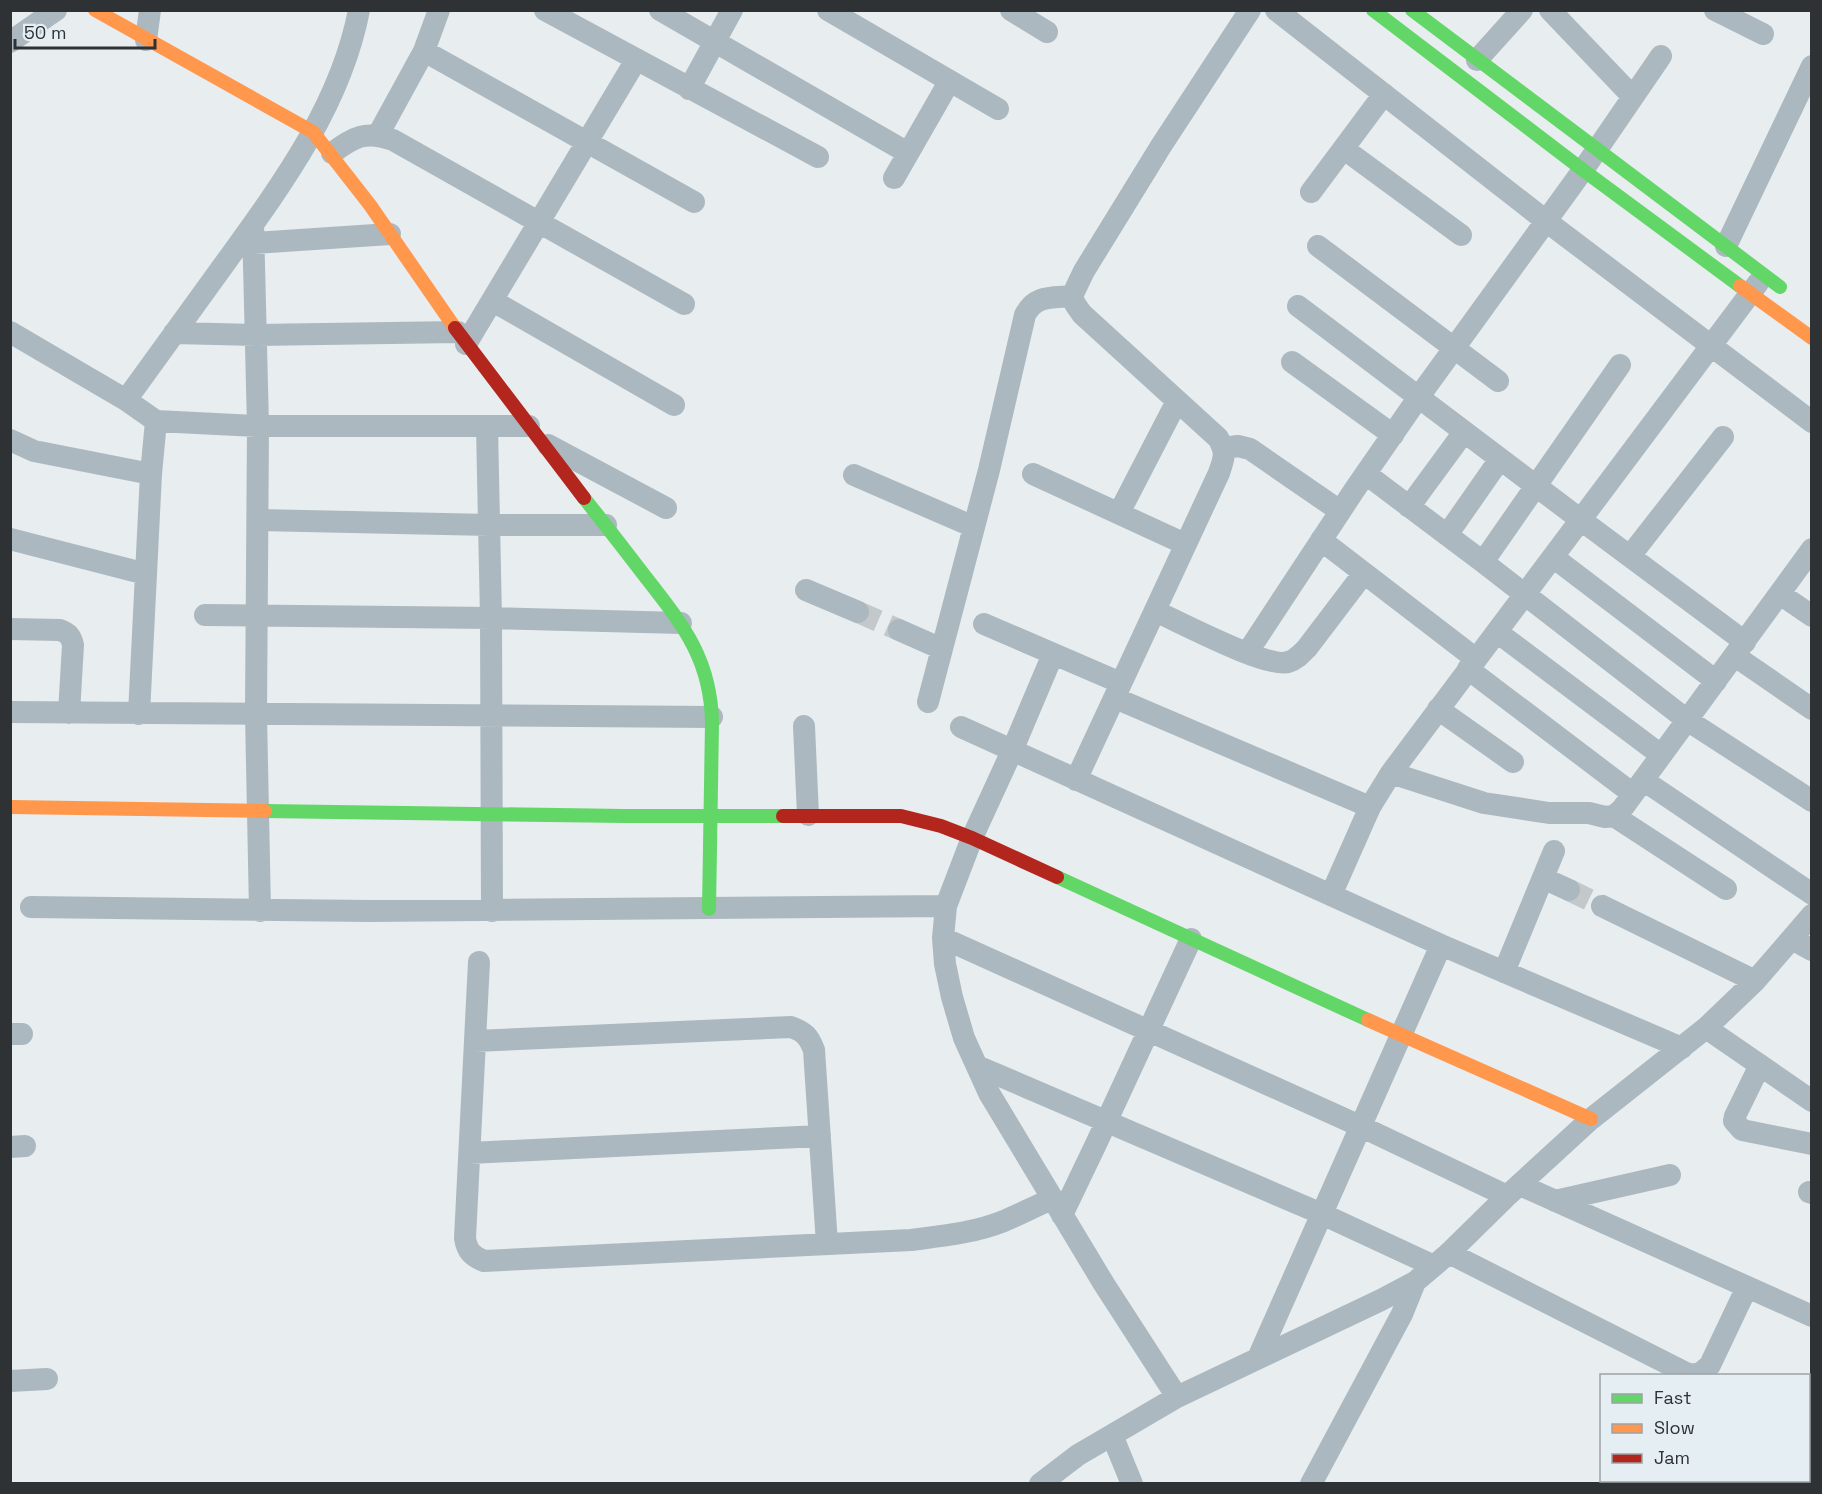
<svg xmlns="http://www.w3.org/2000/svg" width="1822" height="1494" font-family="'Space Grotesk',sans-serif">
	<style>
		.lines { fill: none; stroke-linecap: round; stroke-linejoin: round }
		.street-tunnel { stroke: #c3c8ca; stroke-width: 22; stroke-dasharray: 22 11; stroke-linecap: butt }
		.street { stroke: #acb8bf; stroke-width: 22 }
		.fast { stroke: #63d668; stroke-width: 14 }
		.slow { stroke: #ff974d; stroke-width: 14 }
		.jam { stroke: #b3261e; stroke-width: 14 }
	</style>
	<rect width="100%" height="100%" fill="#e8edf0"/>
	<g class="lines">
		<path class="street-tunnel" d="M858 612 899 630
			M1569 890 1602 906"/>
		<path class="street" d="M545 10 818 157
			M660 10 908 153
			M828 10 998 109
			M1011 10 1047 32
			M1276 10 1546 221 1812 422
			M1550 10 1633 97
			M1715 10 1763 34
			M146 40 150 10
			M10 42 56 10
			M424 51 694 202
			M1477 60 1522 10
			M689 89 732 10
			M378 135 424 51 439 10
			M1344 149 1461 235
			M332 153C354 137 365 130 393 140L684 304
			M894 178 949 82
			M1311 192 1384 94
			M253 224 258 426 256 714 260 911
			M254 243 390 234
			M1318 246 1498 381
			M1726 246 1812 66
			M493 301 674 405
			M1298 306 1581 520 1745 642
			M10 332 126 400 156 421 258 426H529
			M174 333 256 335 458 332
			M466 344 636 60
			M1292 362 1393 435
			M126 400C160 353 194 306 228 259 283 183 341 104 359 10
			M487 426 491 618 492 911
			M10 440 34 451 151 474
			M548 445 666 508
			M1224 448 1238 446 1250 449 1340 511
			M1033 474 1185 544
			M1366 474 1483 562 1687 720 1812 801
			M854 475 974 527
			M1409 507 1464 432
			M1119 513 1177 401
			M258 520 490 525H606
			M1447 535 1500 459
			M10 539 146 574
			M1321 540 1476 659
			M1630 556 1723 437
			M1553 557 1716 681
			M1483 562 1620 365
			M806 590 858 612
			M1780 594 1812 616
			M1155 611C1178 621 1268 669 1288 662 1296 660 1302 653 1307 648L1364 573
			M205 615 491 618 681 623
			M984 624 1121 683
			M10 629 60 630C68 633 71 636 73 645L69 713
			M899 630 942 649
			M1497 632 1661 755
			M1247 653 1355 489 1418 398 1583 170 1661 56
			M1053 654 1012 751 972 838 946 906 943 938 945 964 952 997 964 1038 989 1093 1104 1284 1177 1397
			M1735 656 1812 709
			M1468 669 1633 794
			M1115 698 1370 807
			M928 702 989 470 1025 315C1035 295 1051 298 1072 296
			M1438 709 1513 762
			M10 712 712 717
			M139 714 151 474 156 421
			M804 726 808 815
			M961 727 1441 945 1682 1048
			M1391 773 1484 803 1549 813H1589L1605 817 1614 816 1622 809 1633 794 1812 549
			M1076 780 1219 473C1224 458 1227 453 1218 438L1082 314 1075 304 1072 296 1084 271 1161 146 1250 10
			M1643 780 1812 894
			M1614 816 1726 889
			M1543 878 1569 890
			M1331 895 1370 807 1391 773 1758 283
			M1602 906 1755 981
			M31 907 370 911 946 906
			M943 938 1360 1126 1507 1196
			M1792 939 1812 950
			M479 962 465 1238C467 1251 472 1256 484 1261L911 1240C942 1236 974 1233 1004 1221 1020 1214 1036 1206 1052 1199
			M1504 972 1554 851
			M1706 1028 1812 1101
			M10 1034H22
			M475 1041 791 1027C805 1032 809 1037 814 1050L827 1244
			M1760 1065 1735 1116 1734 1121 1742 1130 1812 1144
			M977 1066 1322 1214 1434 1266
			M10 1147 25 1146
			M470 1153 820 1136
			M1520 1185 1812 1316
			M1809 1192 1812 1193
			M1555 1201 1670 1175
			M1062 1215 1096 1144 1191 939
			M1449 1253 1690 1375 1701 1373 1710 1365 1747 1287
			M1258 1358 1441 945
			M10 1381 47 1379
			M1112 1435 1132 1484
			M1040 1484 1078 1455 1177 1397 1381 1300 1415 1282 1449 1253 1507 1196 1591 1119 1706 1028 1755 981 1812 915
			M1311 1484 1402 1314 1415 1282"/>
		<path class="fast" d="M1373 10 1583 170 1740 286
			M1412 10 1780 287
			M584 498C604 523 624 549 644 575 682 624 711 658 712 723L709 909
			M265 811 625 816H783
			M1057 877 1368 1020"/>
		<path class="slow" d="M95 10 313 132 370 205 455 328
			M1740 286 1812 338
			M10 807 265 811
			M1368 1020 1591 1119"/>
		<path class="jam" d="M455 328 584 498
			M783 816H901L941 826 972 838 1057 877"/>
	</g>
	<rect width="1822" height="1494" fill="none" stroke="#2e3234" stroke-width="24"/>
	<rect x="1600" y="1374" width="210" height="108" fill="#e5eef3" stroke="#9ca3a7" stroke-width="1.5"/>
	<rect x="1612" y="1394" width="30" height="9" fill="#63d668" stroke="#9ca3a7" stroke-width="1.5"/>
	<text x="1654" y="1404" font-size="18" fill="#2e3234">Fast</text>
	<rect x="1612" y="1424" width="30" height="9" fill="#ff974d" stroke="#9ca3a7" stroke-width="1.5"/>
	<text x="1654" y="1434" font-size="18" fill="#2e3234">Slow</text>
	<rect x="1612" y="1454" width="30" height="9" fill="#b3261e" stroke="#9ca3a7" stroke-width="1.5"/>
	<text x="1654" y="1464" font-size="18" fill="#2e3234">Jam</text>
	<path d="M15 39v9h140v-9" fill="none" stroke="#2e3234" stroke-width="3"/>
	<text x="24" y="39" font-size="18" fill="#2e3234" stroke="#e5eef3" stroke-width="4.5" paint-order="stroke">50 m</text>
</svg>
